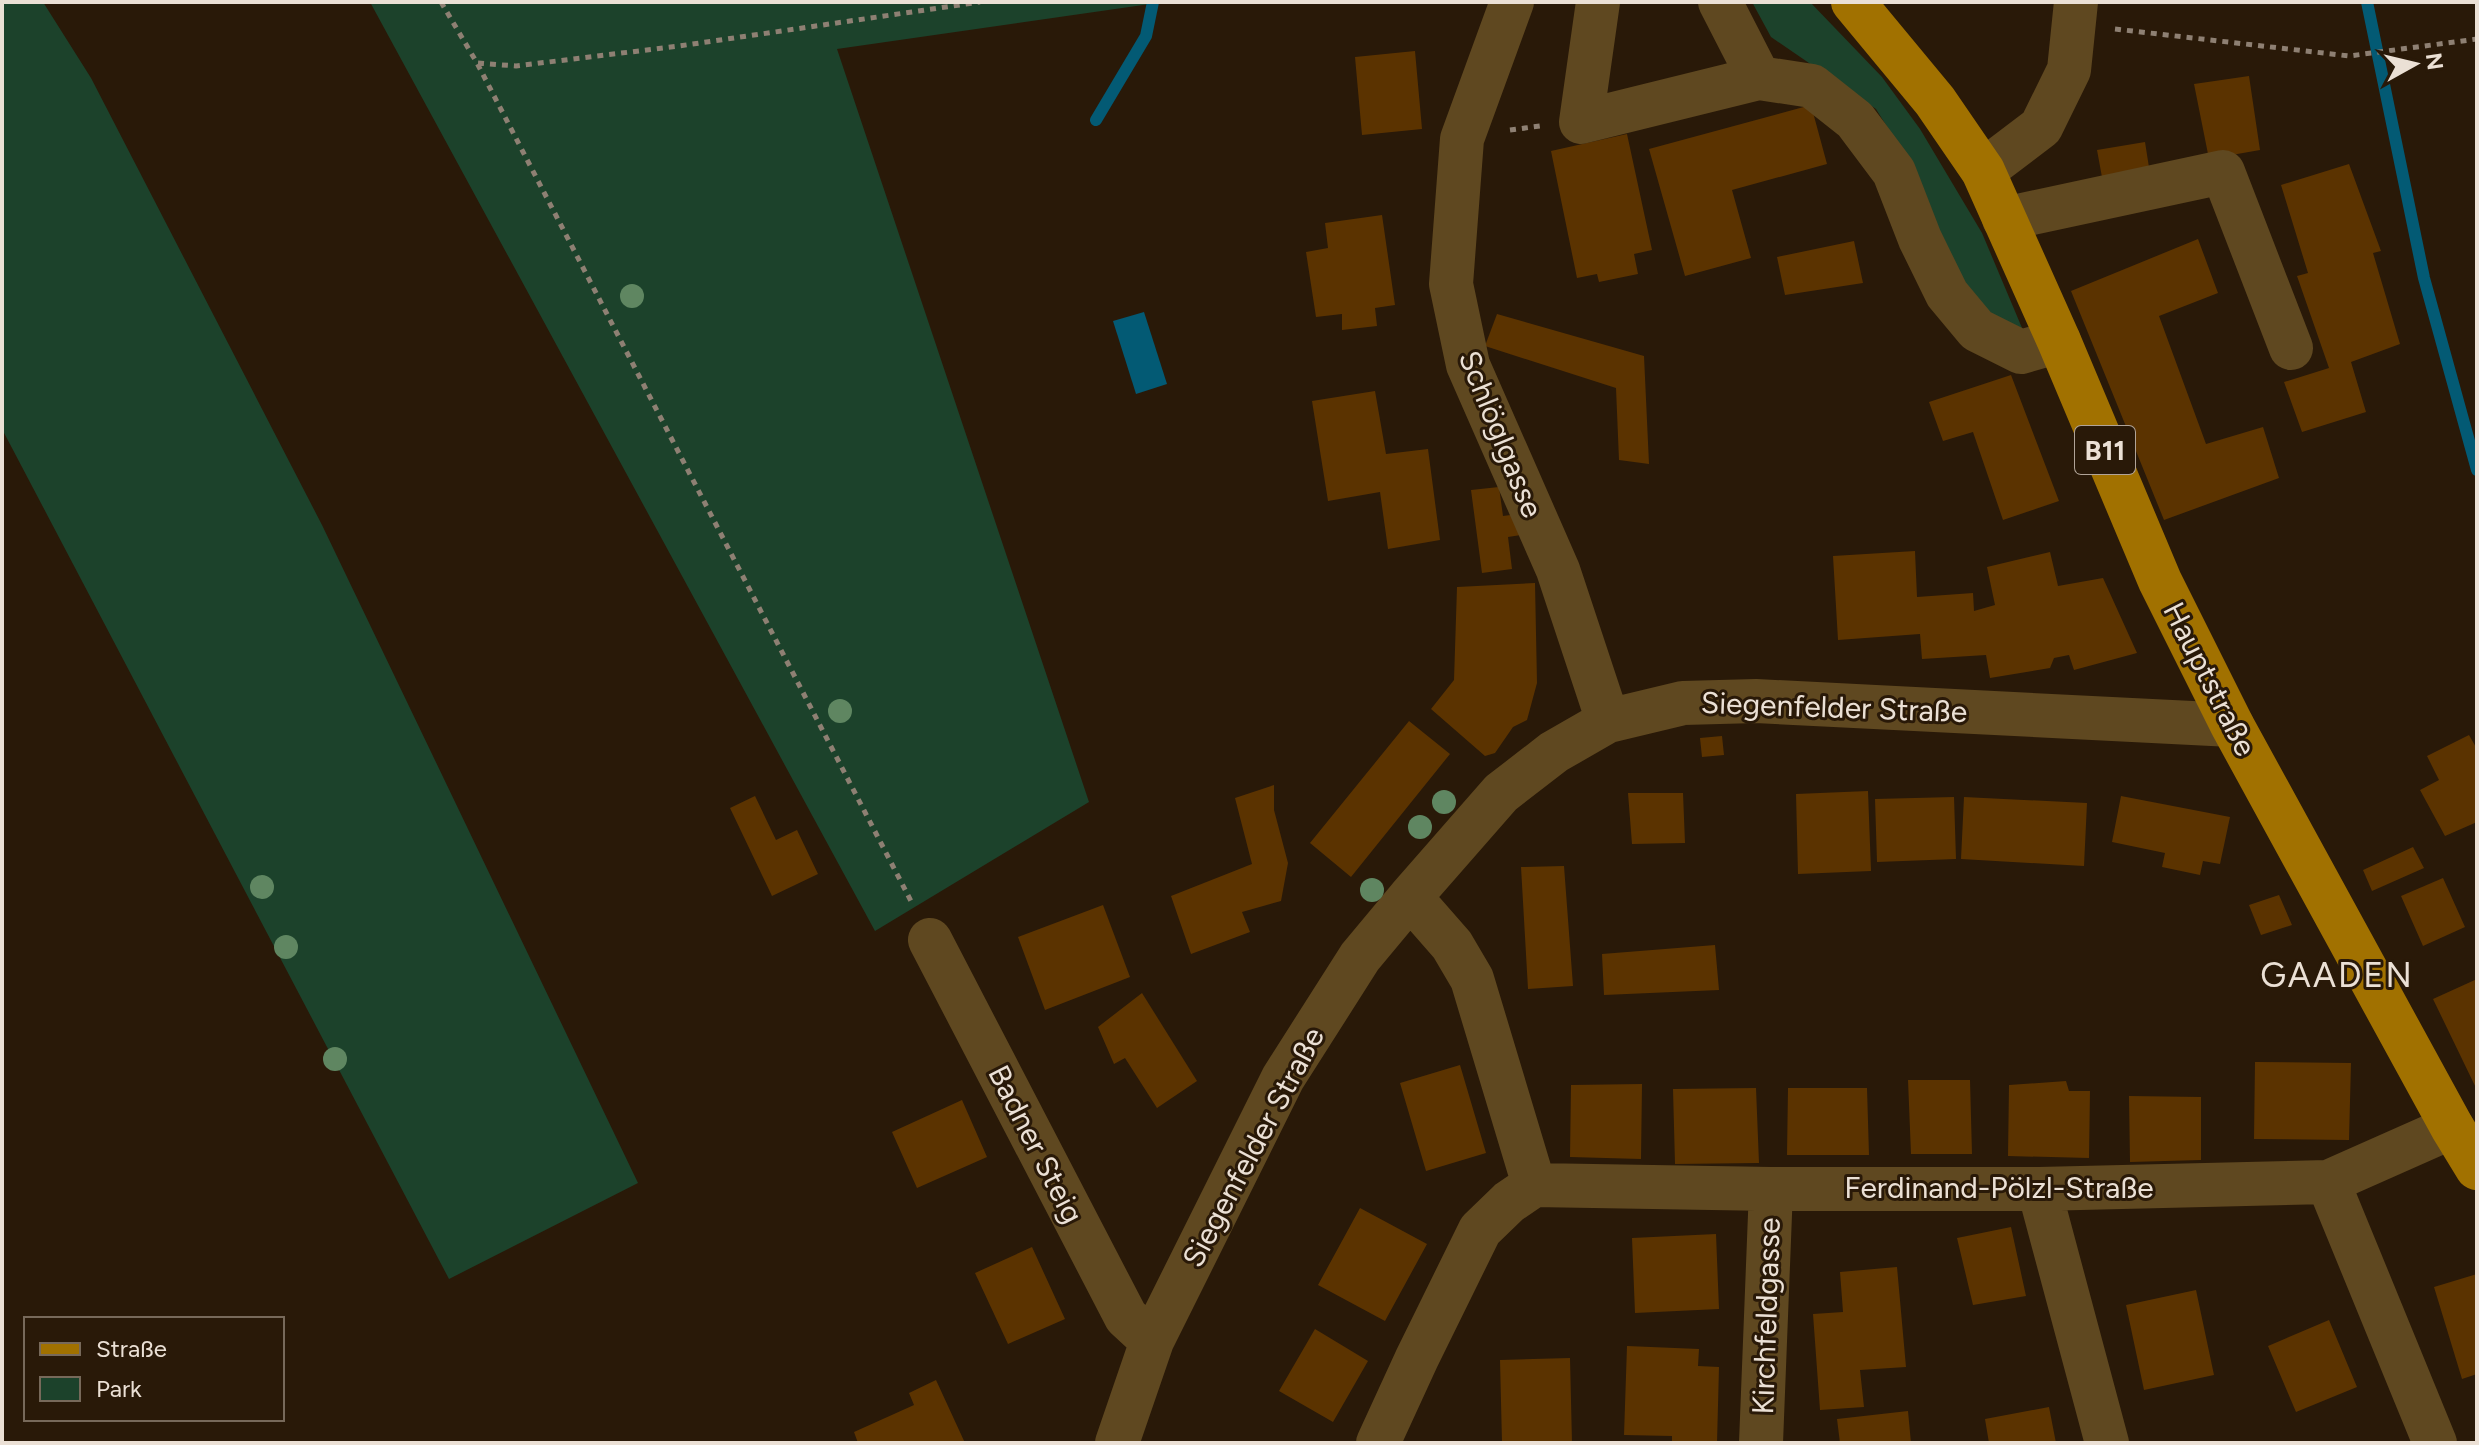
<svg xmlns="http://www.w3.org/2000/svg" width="2479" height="1445" font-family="Figtree,sans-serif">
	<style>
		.green { fill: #1c422b }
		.water { fill: #035a74 }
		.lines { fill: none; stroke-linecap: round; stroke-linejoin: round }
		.stream { stroke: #035a74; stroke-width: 12 }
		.building { fill: #5b3300 }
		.path { stroke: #8e8073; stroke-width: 5; stroke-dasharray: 6 6; stroke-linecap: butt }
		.minor { stroke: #5f4820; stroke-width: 44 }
		.major { stroke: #a17100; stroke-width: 44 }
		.tree { fill: #5f8661 }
		.labels { text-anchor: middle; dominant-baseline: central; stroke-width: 6; stroke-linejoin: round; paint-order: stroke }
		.shield { fill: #291908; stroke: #b1a498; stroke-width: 2 }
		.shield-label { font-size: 28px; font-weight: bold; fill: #ebe0d5 }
		.street-label { font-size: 30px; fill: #ebe0d5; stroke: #291908 }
		.quarter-label { font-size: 34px; letter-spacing: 2px; fill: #ebe0d5; stroke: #291908 }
	</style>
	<rect width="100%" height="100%" fill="#291908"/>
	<path class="green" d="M2 2H43L91 78 322 525 638 1183 449 1279 2 429Z
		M370 2H1150V4L837 49 1089 802 875 931Z
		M1752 2H1810L1882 77 1920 129 1982 233 2025 335 2010 333 1978 303 1947 254 1907 159 1876 109 1771 37Z"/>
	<path class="water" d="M1144 312 1167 384 1136 394 1113 321Z"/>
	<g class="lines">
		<path class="stream" d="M2367 2 2424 278 2477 470
			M1096 120 1146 36 1153 2"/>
	</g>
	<path class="building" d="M1415 51 1422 129 1362 135 1355 57Z
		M2249 76 2260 150 2209 159 2194 84Z
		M1811 105 1827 164 1732 190 1751 258 1685 276 1649 149Z
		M1627 134 1652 250 1634 254 1638 274 1599 282 1597 274 1577 278 1551 151Z
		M2145 142 2151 180 2104 188 2097 150Z
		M2349 164 2381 251 2373 253 2400 344 2351 362 2366 412 2302 432 2284 382 2329 368 2297 276 2308 273 2281 185Z
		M1382 215 1395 305 1375 308 1377 326 1342 330V314L1316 317 1306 252 1328 248 1325 223Z
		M2198 239 2218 293 2159 316 2206 444 2263 427 2279 478 2164 520 2071 291Z
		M1854 241 1863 283 1785 295 1777 257Z
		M1497 314 1644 356 1649 464 1619 460 1616 388 1485 346Z
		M2011 375 2059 501 2003 520 1973 432 1943 441 1929 402Z
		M1375 391 1386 454 1428 449 1440 540 1388 549 1380 492 1328 501 1312 401Z
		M1499 487 1503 516 1518 514 1521 535 1508 537 1512 569 1482 573 1471 490Z
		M1915 551 1917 597 1973 593 1974 611 1995 605 1987 567 2050 552 2058 586 2103 578 2137 653 2074 670 2069 655 2054 658 2050 668 1990 678 1986 655 1922 659 1920 634 1838 640 1833 556Z
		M1535 583 1537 683 1527 720 1513 727 1495 753 1485 756 1431 709 1454 680 1457 587Z
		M1409 721 1450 754 1351 877 1310 843Z
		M2469 735 2477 749V822L2445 836 2420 790 2439 780 2427 756Z
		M1722 736 1724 755 1702 757 1700 738Z
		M1274 785V810L1288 863 1281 901 1242 912 1250 932 1191 954 1171 896 1252 864 1235 798Z
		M1868 791 1871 871 1798 874 1796 794Z
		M1628 793H1683L1685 843 1632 844Z
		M755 796 776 840 797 830 818 874 772 896 730 808Z
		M2121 796 2230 817 2220 864 2203 861 2200 875 2162 867 2165 853 2112 842Z
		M1954 797 1956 859 1877 862 1875 799Z
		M1964 797 2087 803 2084 866 1961 859Z
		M2413 847 2424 868 2372 891 2363 870Z
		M1564 866 1573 986 1528 989 1521 867Z
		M2443 878 2465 927 2423 946 2401 896Z
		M2279 895 2292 925 2261 935 2249 905Z
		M1103 905 1130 977 1045 1010 1018 937Z
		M1715 945 1719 990 1604 995 1602 954Z
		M2477 979V1090L2433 999Z
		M1142 993 1197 1081 1157 1108 1125 1058 1114 1064 1098 1027Z
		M2255 1062 2351 1063 2349 1140 2254 1139Z
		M1460 1065 1486 1153 1426 1171 1400 1083Z
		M1908 1080H1970L1972 1154H1911Z
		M2066 1081 2069 1091H2090L2089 1158 2008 1156 2009 1085Z
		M1642 1084 1641 1159 1570 1157 1571 1085Z
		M1756 1088 1759 1163 1675 1164 1673 1089Z
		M1788 1088H1867L1869 1155H1787Z
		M2129 1096 2201 1097V1160L2130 1162Z
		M962 1100 987 1157 917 1188 892 1132Z
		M1360 1208 1427 1244 1385 1321 1318 1285Z
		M2011 1227 2026 1296 1973 1305 1957 1238Z
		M1716 1234 1719 1309 1635 1313 1632 1238Z
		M1032 1247 1065 1319 1008 1344 975 1273Z
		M1897 1267 1906 1367 1860 1370 1864 1407 1820 1410 1813 1314 1843 1312 1840 1272Z
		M2477 1274V1374L2462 1379 2434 1287Z
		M2196 1290 2214 1375 2144 1390 2126 1305Z
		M2329 1320 2357 1387 2296 1412 2268 1346Z
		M1315 1329 1368 1361 1333 1422 1279 1391Z
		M1627 1346 1699 1349 1698 1366 1719 1367 1717 1443H1672V1436L1624 1435Z
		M1570 1358 1572 1443H1502L1500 1360Z
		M936 1380 965 1443H858L854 1432 914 1405 909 1393Z
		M2049 1407 2056 1443H1989L1985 1419Z
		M1908 1411 1911 1443H1840L1837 1419Z"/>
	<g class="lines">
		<path class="path" d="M441 2 477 63 912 903
			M2115 29 2349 56 2477 39
			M478 63 516 66 679 46 980 2
			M1510 130 1540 126"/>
		<path class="minor" d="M1512 2 1462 139 1451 284 1468 365 1558 570 1608 721
			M1598 2 1581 122 1759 78
			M1720 2 1759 78 1812 86 1855 120 1894 172 1920 239 1947 294 1977 330 2021 352 2059 341
			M1983 171 2041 127 2069 70 2076 2
			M2004 219 2223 172 2291 348
			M1410 897 1452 945 1472 979 1534 1185
			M930 940 1126 1317 1152 1341
			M2328 1182 2435 1443
			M2039 1189 2107 1443
			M1117 1443 1152 1341 1283 1078 1360 957 1410 897 1501 793 1554 752 1608 721 1683 703 1756 701 2232 725
			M1378 1443 1417 1358 1480 1230 1509 1202 1534 1185 1771 1189H2039L2328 1182 2452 1127
			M1761 1443 1771 1189"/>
		<path class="major" d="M1853 2 1935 101 1983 171 2059 341 2160 581 2232 725 2452 1127 2477 1168"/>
	</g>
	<g class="tree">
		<circle cx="632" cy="296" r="12"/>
		<circle cx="840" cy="711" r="12"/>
		<circle cx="1444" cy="802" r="12"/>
		<circle cx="1420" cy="827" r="12"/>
		<circle cx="262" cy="887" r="12"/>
		<circle cx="1372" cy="890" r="12"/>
		<circle cx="286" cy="947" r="12"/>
		<circle cx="335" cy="1059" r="12"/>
	</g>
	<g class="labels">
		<rect class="shield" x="2075" y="426" width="60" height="48" rx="6"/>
		<g class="shield-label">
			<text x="2105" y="450">B11</text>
		</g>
		<g class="street-label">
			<text transform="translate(1501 434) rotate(68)">Schlöglgasse</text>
			<text transform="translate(2210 679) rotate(63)">Hauptstraße</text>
			<text transform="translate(1834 707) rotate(2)">Siegenfelder Straße</text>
			<text transform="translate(1036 1144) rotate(63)">Badner Steig</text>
			<text transform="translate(1253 1147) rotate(-62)">Siegenfelder Straße</text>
			<text x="1999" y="1187">Ferdinand-Pölzl-Straße</text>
			<text transform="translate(1766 1316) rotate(-88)">Kirchfeldgasse</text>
		</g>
		<g class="quarter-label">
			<text x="2337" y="975">GAADEN</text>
		</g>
	</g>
	<rect width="2479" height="1445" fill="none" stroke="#ebe0d5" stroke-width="8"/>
	<rect x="24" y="1317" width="260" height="104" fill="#291908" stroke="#77695a" stroke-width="2"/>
	<rect x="40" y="1343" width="40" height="12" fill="#a17100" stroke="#77695a" stroke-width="2"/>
	<text x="96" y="1357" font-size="24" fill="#ebe0d5">Straße</text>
	<rect x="40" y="1377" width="40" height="24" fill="#1c422b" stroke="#77695a" stroke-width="2"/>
	<text x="96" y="1397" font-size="24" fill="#ebe0d5">Park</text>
	<g transform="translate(2415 64) rotate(82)" stroke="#291908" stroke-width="6" paint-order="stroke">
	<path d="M0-6L14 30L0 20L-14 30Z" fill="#ebe0d5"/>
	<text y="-12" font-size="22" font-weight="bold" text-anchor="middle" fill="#ebe0d5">N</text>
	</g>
</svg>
